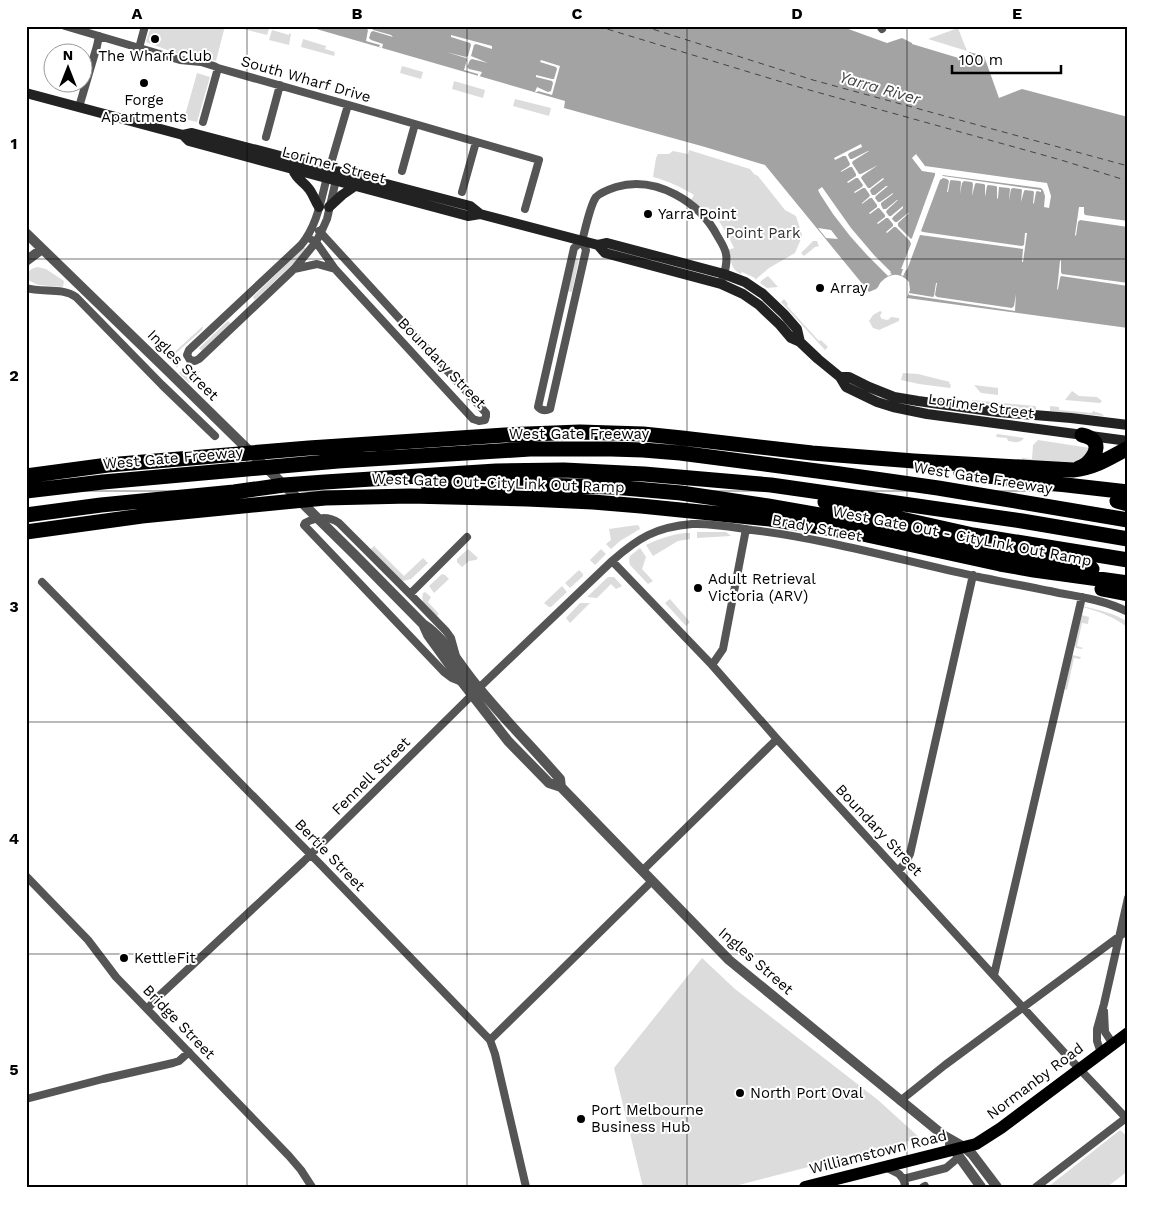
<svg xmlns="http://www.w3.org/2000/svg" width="1154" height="1213" font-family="'Work Sans',sans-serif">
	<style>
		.green { fill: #dcdcdc }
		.water { fill: #a3a3a3 }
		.pier { fill: #fff }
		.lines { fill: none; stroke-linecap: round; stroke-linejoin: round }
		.ferry { stroke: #444; stroke-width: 1; stroke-dasharray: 6 5; stroke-linecap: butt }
		.minor { stroke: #555; stroke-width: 8 }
		.tertiary { stroke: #555; stroke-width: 10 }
		.secondary { stroke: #222; stroke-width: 10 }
		.primary { stroke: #000; stroke-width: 12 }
		.motorway { stroke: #000; stroke-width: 15 }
		.grid { fill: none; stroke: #000; stroke-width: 1; stroke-opacity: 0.55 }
		.poi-dot { fill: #000; stroke: #fff; stroke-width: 2 }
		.labels { text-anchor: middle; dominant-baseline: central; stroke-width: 4; stroke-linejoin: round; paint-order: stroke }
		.poi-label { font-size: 15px; fill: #000; stroke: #fff; text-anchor: start }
		.street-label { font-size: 15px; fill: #000; stroke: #fff }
		.park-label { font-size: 15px; fill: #333; stroke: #fff }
		.water-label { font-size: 16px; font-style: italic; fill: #444; stroke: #fff }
		.neatline { fill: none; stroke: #000; stroke-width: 2 }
		.grid-label { font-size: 16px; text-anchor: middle; font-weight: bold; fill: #000 }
	</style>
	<rect width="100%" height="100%" fill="#fff"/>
	<path class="green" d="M151 26H225L216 61 196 55 178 54 146 42Z
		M258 26 269 29 267 35 236 27Z
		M958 28 967 51 928 39Z
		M272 30 289 35V33L291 34 289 45 269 40Z
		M303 39 326 46 325 49 335 52 334 56 301 47Z
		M402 66 423 72 421 79 400 73Z
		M197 73 210 77 197 122 184 119Z
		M454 81 485 90 483 98 452 89Z
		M515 99 551 108 549 116 513 106Z
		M689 150 750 169 754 174 758 176 785 210 796 216 802 235 801 239 795 253 769 268 755 280V278L742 272 741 274C729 268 733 262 728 250L734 248C727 233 719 219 708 207L704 211 691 200 694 195C681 187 668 181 653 177L656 158 658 154H669L673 151 688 154Z
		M813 241H817L819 246 815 247 804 256 801 253Z
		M304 247 307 250 255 300 253 297Z
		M576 258 579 259 572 292 568 291Z
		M38 267 46 269 64 281 63 287 38 285 28 280 27 275C29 270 32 268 38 267Z
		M768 276 769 277 778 287 767 288 760 283 762 280Z
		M784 299 788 304 787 306 819 341 821 340 828 347 825 350 781 302Z
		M880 311 882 312 880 316 882 319 888 320 891 317 899 318V321L879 330 873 328 869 321 873 315Z
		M228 321 231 324 202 351 199 348Z
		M203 326 202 330 174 355 173 359 179 365 177 368 169 360V357Z
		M182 369 189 375C193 375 196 371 200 371L189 383 179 373Z
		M903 373 918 374 950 382 949 383 951 385 950 388 919 384 901 380Z
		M974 385 998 388V395L981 393Z
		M1072 391 1079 396 1097 397 1102 401 1100 403 1065 400Z
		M972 400 1035 406 1036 407V410L996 404H972Z
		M1050 406 1059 407V410L1092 413 1093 411 1102 414 1104 416 1050 411Z
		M997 434 1024 438C1020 444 1014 442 1008 441L1007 438 996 437Z
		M1038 440 1090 448V452L1078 464 1021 465 1022 458 1032 459 1033 445Z
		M637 525 639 526 640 529 620 541 611 549 606 544 611 540 609 529Z
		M697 532H726L731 536 697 538Z
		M686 533H690V539L678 541 653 556 646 545C659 539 672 534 686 533Z
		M374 546 404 576 423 558 428 563 411 579 403 581 398 577 371 550V549Z
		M640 548 646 557 642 569 653 581 648 584 630 565 629 560 630 556Z
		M468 549 478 558 476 560 469 561 462 567 457 562V559Z
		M601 549 606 554 595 565 590 560Z
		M579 570 583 574V576L570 588 565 583Z
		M442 574 445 575 449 579 434 593 429 586Z
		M608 577H614L622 586 616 589 611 584 597 598 587 597Z
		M562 586 567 592 551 607H549L544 603Z
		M425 592 431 597 428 602 439 614 436 617C429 609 420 605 423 593Z
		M670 599 690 622 686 626 665 603Z
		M580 603H590L570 623 566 618Z
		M1082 606C1099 610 1114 613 1128 622V628C1115 617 1098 611 1082 607Z
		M1082 615 1089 617 1088 624 1082 623 1077 646 1083 648 1081 649 1076 648 1075 645Z
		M1072 655 1081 657 1080 659 1074 658 1067 690 1065 689Z
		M702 958 735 989 878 1100 920 1138 731 1187H643L614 1068Z
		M1120 1130 1128 1137V1171L1107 1187H1048Z"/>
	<path class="water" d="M306 26H840L887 43 902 38 912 43V44L972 62 969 52 984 56 999 98 1022 89 1128 117V328L907 298 910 290 909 282C900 272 890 273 881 282 879 284 879 287 876 289 874 290 871 291 869 292L765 165 705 147 564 108 565 101Z"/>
	<path class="pier" d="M358 26H372V28L373 30 391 35 393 37 373 31 371 32 369 38 371 40 383 44 382 48 379 47 380 45 366 41 368 30 367 29Z
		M451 35 492 46V49L476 44 474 45 471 56 488 63 472 59 470 60 467 67 469 69 482 72 480 76H478V74L464 70 467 60 466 58 446 52 466 57 468 56 471 45 470 43 451 37Z
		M541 60 560 66 552 95 538 91 537 92H535L537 87 548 92 551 91 553 83 552 81 536 77V75L552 79H554L557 69 556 67 540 62Z
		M861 144 862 147 849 153 848 155 850 159H852L868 151H869L853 161 852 163 859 174H861L878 165 862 176 861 178 868 188H870L883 178 884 179 871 189 870 191 872 195H875L886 186H888L876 196 875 198 878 202H880L893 193V194L881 203V205L883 209H886L897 200H898L887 210 886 212 889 216H891L903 206V208L893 217 892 219 895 222H897L908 213H909L898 223V226L911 239 912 238 935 175V173L922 171 912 158 916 154 925 166 1047 183 1051 196 1049 208 1044 207 1045 196 1043 190 1041 188 942 175 943 176 1041 190V192L1037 191 1036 192 1034 203 1033 204 1034 192 1033 191 1025 190 1024 191 1021 202 1022 190 1021 189 1013 188 1011 189 1009 201 1010 189 1009 188 999 187 998 198 997 199V187L996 186 988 185 987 186 985 197V185L984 184 976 183 975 184 972 196 973 184 972 182 964 181 962 183 960 194 961 182 960 181 951 180 950 181 948 192H947L949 181 947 179 943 178 940 180 921 231 923 232 1022 246 1024 245 1025 233H1027L1023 262H1022L1023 249 920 235 907 270H906L903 276 901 275 903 269H901L911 244 910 241 896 227H894L887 233 886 232 893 226V224L888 218H886L878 224 877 223 885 217V215L879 208H878L870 214 869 213 877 207V205L872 198H870L862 204V203L869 197 870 195 865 188H863L855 193 854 192 862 187 863 185 858 178H856L848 183 847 182 856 176V174L852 167H850L841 172V171L849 166 850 164 846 156H843L835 160 834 158Z
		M822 187 851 228 874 255 891 272 890 273 892 274 888 276 867 255 850 236 833 214 820 194 818 190Z
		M1079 207H1084V213L1085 215 1128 221V227L1080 220 1078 222 1076 236 1075 235Z
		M818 228 831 230 838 239 826 238Z
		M1061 260V272L1062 274 1128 283V286L1061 276 1060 278 1058 289 1057 290 1060 261Z
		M936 283H937L935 295 937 297 1012 308 1014 306 1016 294 1015 311 909 295V293L933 297 934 296Z"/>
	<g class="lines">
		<path class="ferry" d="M597 26 795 86 1061 160 1128 181
			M643 26 813 80 1128 166"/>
		<path class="minor" d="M65 26 180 60 201 62 214 66 218 68 384 115 539 160 525 209
			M880 26 882 29
			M139 48 145 26
			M79 107 97 46 99 36
			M203 122 218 68
			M266 137 280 85
			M331 164 338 171 327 219 323 228 316 242 294 269 199 359 195 361 190 360 187 355 189 350 301 245C317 226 321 200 327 177 334 153 341 129 348 105
			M402 171 415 124
			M462 192 476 142
			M312 240 316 242 335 269 473 419 479 421 485 420 486 416V413L321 233 319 231
			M582 241 586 250 550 409C546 411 542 411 538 407L574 248Z
			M582 241C585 231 590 205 596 197 601 192 610 189 616 187 656 175 700 202 718 237 721 242 725 248 726 254 728 264 724 274 721 284
			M294 269 317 264 335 269
			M26 288C43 293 62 287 76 297L162 385 215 436
			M612 561 712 665 777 739 1071 1060 1128 1120
			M42 582 320 864 490 1040 495 1054 526 1187
			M410 594 467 537
			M456 656 451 638 446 631 410 594 339 523C329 516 316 517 305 523L304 525 444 672 452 678 462 682
			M712 665 723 649 746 529
			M642 871 777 739
			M898 871 906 862 910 854 973 575
			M26 876 88 940 116 977 289 1156 301 1170 312 1187
			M994 975 1082 597
			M148 1008 158 997 303 862 482 685 612 561C638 538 656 527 692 524 712 523 732 527 752 530 827 539 900 560 974 576 1002 582 1031 587 1059 593 1082 597 1107 601 1128 612
			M1104 1011 1105 1032 1113 1044
			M490 1040 652 881
			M1101 1053 1097 1041V1029L1104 1004 1128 898
			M26 1099 103 1079 173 1063 179 1061 189 1052
			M900 1101 945 1065 1128 930
			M885 1167 899 1174 903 1179 905 1184 904 1187
			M903 1179 946 1168 959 1157
			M923 1187 925 1186
			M1036 1187 1126 1118"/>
		<path class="tertiary" d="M26 233 168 371 354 554 423 624C445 638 461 667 478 687 504 719 533 748 560 779L561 787
			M26 261 42 249
			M423 624 428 635 462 682 508 741 549 783 561 787 729 960 943 1135 964 1147 972 1154 997 1187
			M950 1144 981 1187"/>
		<path class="secondary" d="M26 93 183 135 192 133 470 206 480 214 598 245 607 243 724 274 745 282 763 294 784 314 797 329 800 342
			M183 135 189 141 468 216 480 214
			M293 170C297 180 303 181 309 189 313 194 315 201 319 207
			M329 207 342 195 355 186
			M598 245 605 253 721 284 743 294 759 305 780 325 791 338 800 342 818 359 840 377 846 387 877 402 893 407 927 414 1128 441
			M840 377H849L869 387 894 397 918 401 998 412 1071 418 1128 425"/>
		<path class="primary" d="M805 1187 976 1144 1001 1128 1128 1033"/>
		<path class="motorway" d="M1079 468C1089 465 1102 449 1093 440 1090 437 1086 436 1082 435
			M961 473 1128 492
			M26 476 108 465 309 448 505 435 580 432 643 434 682 438 812 453 914 461 1073 470C1094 468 1110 458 1128 448
			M428 485 503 484 613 487 681 493 768 506 825 516 1010 555 1092 569
			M26 491 103 482 338 461 530 449H611L643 450 680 453 840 474 938 488 1128 520
			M1117 501 1128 504
			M825 502 973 535 1128 560
			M26 515 101 505 234 492 284 485 325 482 496 471 564 470 644 474 771 485 1022 521 1128 539
			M26 532 142 516 325 498 410 496 527 499 593 502 641 506 770 519 858 533 1000 564 1034 570 1128 583
			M1102 589 1128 594"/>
	</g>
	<path class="grid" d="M247 26V1187M467 26V1187M687 26V1187M907 26V1187M26 259H1128M26 491H1128M26 722H1128M26 954H1128"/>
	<g class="poi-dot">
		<circle cx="155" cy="39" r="5"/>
		<circle cx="144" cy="83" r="5"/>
		<circle cx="648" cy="214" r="5"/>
		<circle cx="820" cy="288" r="5"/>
		<circle cx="698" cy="588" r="5"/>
		<circle cx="124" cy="958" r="5"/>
		<circle cx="740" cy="1093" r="5"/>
		<circle cx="581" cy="1119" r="5"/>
	</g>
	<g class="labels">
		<g class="poi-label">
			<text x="155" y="56" text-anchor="middle">The Wharf Club</text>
			<text x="144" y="100" text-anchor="middle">Forge<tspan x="144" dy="17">Apartments</tspan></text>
			<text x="658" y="214">Yarra Point</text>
			<text x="830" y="288">Array</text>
			<text x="708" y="579">Adult Retrieval<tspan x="708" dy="17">Victoria (ARV)</tspan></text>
			<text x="134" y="958">KettleFit</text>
			<text x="750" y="1093">North Port Oval</text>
			<text x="591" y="1110">Port Melbourne<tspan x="591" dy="17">Business Hub</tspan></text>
		</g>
		<g class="street-label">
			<text transform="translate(306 79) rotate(16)">South Wharf Drive</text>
			<text transform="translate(334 165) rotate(15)">Lorimer Street</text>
			<text transform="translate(442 363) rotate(46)">Boundary Street</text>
			<text transform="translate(183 365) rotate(45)">Ingles Street</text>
			<text transform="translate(981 406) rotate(8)">Lorimer Street</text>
			<text x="579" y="434">West Gate Freeway</text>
			<text transform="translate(173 458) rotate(-5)">West Gate Freeway</text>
			<text transform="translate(983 478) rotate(9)">West Gate Freeway</text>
			<text transform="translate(498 483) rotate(2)">West Gate Out-CityLink Out Ramp</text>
			<text transform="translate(817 528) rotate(11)">Brady Street</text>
			<text transform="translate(962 536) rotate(11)">West Gate Out - CityLink Out Ramp</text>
			<text transform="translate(371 776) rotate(-45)">Fennell Street</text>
			<text transform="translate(879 830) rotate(47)">Boundary Street</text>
			<text transform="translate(330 855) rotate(46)">Bertie Street</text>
			<text transform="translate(756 961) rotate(41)">Ingles Street</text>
			<text transform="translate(179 1022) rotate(46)">Bridge Street</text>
			<text transform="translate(1035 1081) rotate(-37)">Normanby Road</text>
			<text transform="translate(878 1152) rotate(-14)">Williamstown Road</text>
		</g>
		<g class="park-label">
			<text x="763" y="233">Point Park</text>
		</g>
		<g class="water-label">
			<text transform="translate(880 88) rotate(16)">Yarra River</text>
		</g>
	</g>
	<rect width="1154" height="1213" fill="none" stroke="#ffffff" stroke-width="55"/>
	<g transform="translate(68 68)"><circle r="24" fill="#ffffff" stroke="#999999"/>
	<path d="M0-4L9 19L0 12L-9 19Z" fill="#000000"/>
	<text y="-8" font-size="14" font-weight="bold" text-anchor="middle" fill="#000000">N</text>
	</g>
	<path d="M952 65v8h109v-8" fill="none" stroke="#000000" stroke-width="2.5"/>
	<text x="959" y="65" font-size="15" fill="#000000" stroke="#ffffff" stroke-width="4" paint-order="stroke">100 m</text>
	<rect x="28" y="28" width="1098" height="1158" class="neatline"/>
	<g class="grid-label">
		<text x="137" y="19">A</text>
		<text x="357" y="19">B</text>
		<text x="577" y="19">C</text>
		<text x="797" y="19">D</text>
		<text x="1017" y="19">E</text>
		<text x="14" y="149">1</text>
		<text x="14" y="381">2</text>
		<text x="14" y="612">3</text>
		<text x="14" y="844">4</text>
		<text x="14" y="1075">5</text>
	</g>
</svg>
